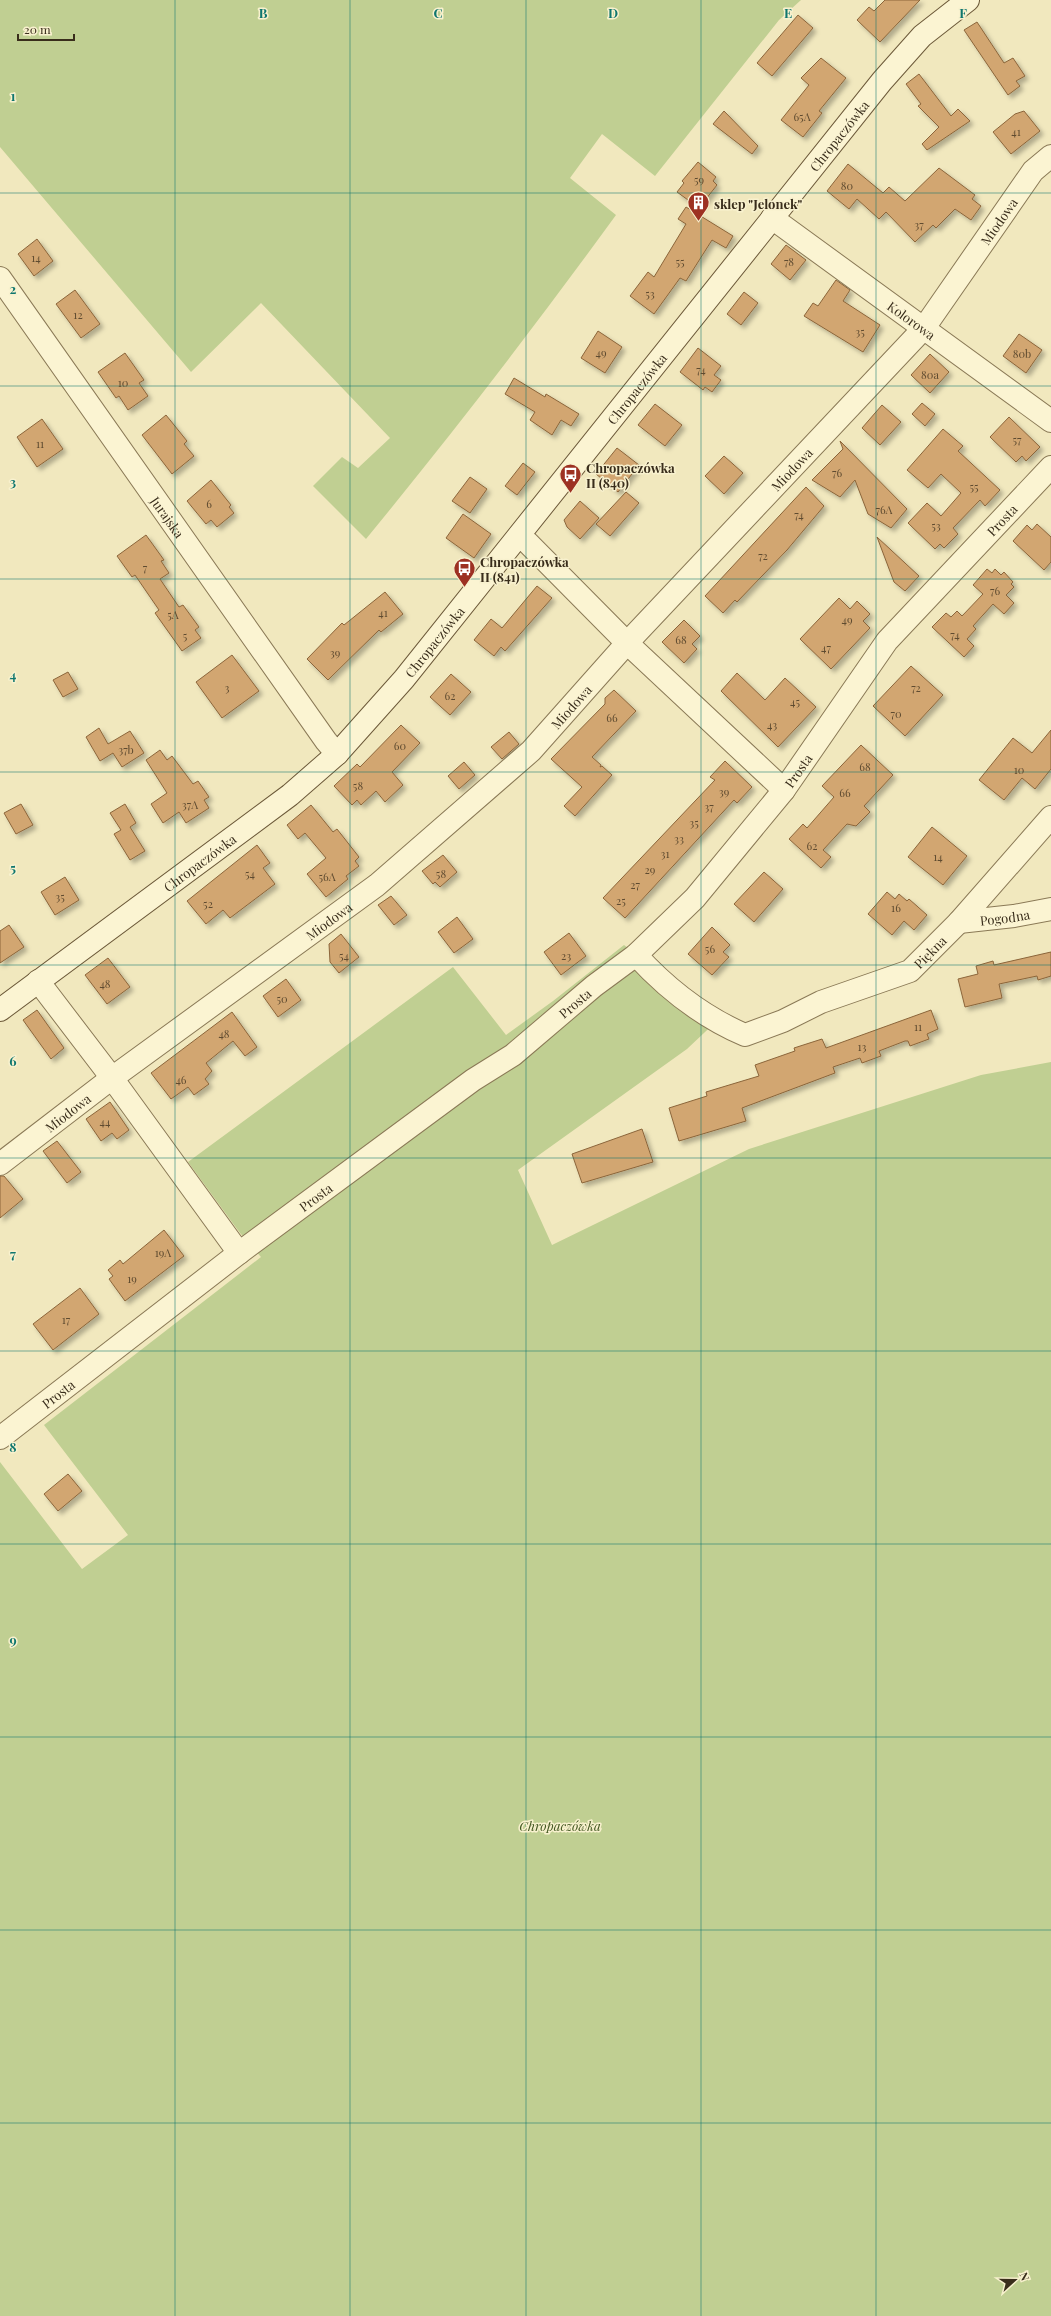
<svg xmlns="http://www.w3.org/2000/svg" width="1051" height="2316" font-family="'Playfair Display',serif">
	<style>
		.green { fill: #c0cf92 }
		.building { fill: #d2a671; stroke: #8b653a; filter: url(#shadow) }
		.lines { fill: none; stroke-linecap: round; stroke-linejoin: round }
		.street-casing { stroke: #8a7956; stroke-width: 24 }
		.secondary-casing { stroke: #6c5939; stroke-width: 24 }
		.street { stroke: #fbf4d2; stroke-width: 22 }
		.secondary { stroke: #fbf4d2; stroke-width: 22 }
		.grid { fill: none; stroke: #0f766e; stroke-width: 1; stroke-opacity: 0.55 }
		.labels { text-anchor: middle; dominant-baseline: central; stroke-width: 3; stroke-linejoin: round; paint-order: stroke }
		.number-label { font-size: 11px; fill: #5f4b30 }
		.street-label { font-size: 13px; fill: #392d1b; stroke: #f8f1ce }
		.poi-label { font-size: 13px; font-weight: bold; fill: #392d1b; stroke: #f8f1ce; text-anchor: start }
		.park-label { font-size: 13px; font-style: italic; fill: #425720; stroke: #f8f1ce }
		.grid-label { font-size: 13px; text-anchor: middle; font-weight: bold; fill: #0f766e; stroke: #f8f1ce; stroke-width: 3; stroke-linejoin: round; paint-order: stroke }
	</style>
	<defs>
		<filter id="shadow"><feDropShadow dx="3.5" dy="3.5" stdDeviation="2" flood-color="#0004"/></filter>
	</defs>
	<rect width="100%" height="100%" fill="#f1e8be"/>
	<path class="green" d="M0 0H801L779 20 655 176 602 134 570 178 616 215C536 325 453 433 366 539L313 486 342 457 358 468 390 438 261 303 191 372 0 147Z
		M624 945 675 984 722 1016 687 1049 518 1170 552 1245 749 1149 981 1075 1051 1062V2316H0V1462L82 1569 128 1535 44 1425 261 1257 240 1233 188 1162 453 967 506 1035 553 1001Z"/>
	<path class="building" d="M885 0H920L880 42 857 20 869 7 874 11Z
		M798 15 813 28 772 76 757 63Z
		M977 22 1004 63 1013 58 1025 76 1016 81 1020 86 1008 95 964 30Z
		M821 58 846 78 819 111 822 113 803 137 781 120 809 85 801 78Z
		M919 74 951 116 958 109 970 121 927 150 922 144 939 127 918 106 921 104 906 84Z
		M724 111 758 146 752 154 713 124Z
		M1024 111 1040 131 1011 154 993 132 1015 114Z
		M698 162 716 177 713 181 717 185 699 208 677 192 684 183 682 181Z
		M848 164 883 193 889 187 905 201 939 168 975 195 972 199 981 206 971 220 955 209 936 228 933 225 915 242 886 212 879 219 857 199 849 209 827 191Z
		M686 207 733 236 726 248 712 240 686 281 680 278 654 314 630 296 648 272 654 277 686 224 678 219Z
		M37 239 53 261 34 276 18 254Z
		M786 245 806 260 790 280 771 264Z
		M836 280 850 290 843 301 880 325 863 352 804 316 813 303 818 306Z
		M75 290 100 324 81 338 56 304Z
		M744 292 758 303 741 325 727 314Z
		M598 331 622 347 605 373 581 358Z
		M1019 334 1042 350 1026 373 1003 356Z
		M698 348 721 366 714 375 721 380 712 392 705 387 703 390 680 372Z
		M125 353 144 380 139 383 148 396 128 410 119 396 116 398 98 372Z
		M930 354 949 372 930 393 911 375Z
		M514 378 545 397 546 394 579 414 571 426 561 420 552 435 530 420 535 412 505 394Z
		M922 403 935 414 925 426 912 414Z
		M655 404 682 425 665 446 638 425Z
		M882 405 901 422 880 445 862 428Z
		M166 415 187 441 184 444 194 456 172 474 142 435Z
		M1009 417 1040 447 1026 461 1022 456 1016 462 990 437Z
		M42 419 63 449 37 467 17 437Z
		M943 429 963 446 958 451 1000 490 985 506 980 500 953 528 958 534 944 548 940 544 935 549 908 523 927 503 941 516 961 493 941 474 928 488 907 470Z
		M840 441 907 509 891 528 868 514 855 480 840 497 812 480 843 449Z
		M617 448 639 465 618 492 596 474Z
		M724 456 743 473 724 494 705 476Z
		M523 463 535 472 517 495 505 486Z
		M470 477 487 489 470 513 452 501Z
		M211 480 231 505 229 507 234 513 217 527 211 520 206 524 187 501Z
		M806 487 824 506 787 550 737 602 735 600 723 613 705 596Z
		M626 492 639 503 610 536 596 524Z
		M580 501 599 518 580 539 567 527 564 520Z
		M463 514 491 534 474 558 446 538Z
		M1037 524 1051 537V562L1044 570 1013 541 1027 525 1032 530Z
		M146 535 164 560 161 561 169 573 160 579 179 607 183 605 199 627 195 630 201 638 182 651 155 613 159 610 135 575 132 577 117 556Z
		M877 537 919 576 905 591 894 582Z
		M987 569 992 573 995 569 1001 575 1004 572 1013 582 1011 584 1014 587 1006 595 1014 603 1004 614 993 604 973 626 976 629 967 639 974 646 964 657 932 627 946 613 951 617 957 611 962 616 983 594 973 585Z
		M537 586 552 598 505 651 501 647 494 656 474 640 491 619 502 628Z
		M385 592 403 614 381 632 379 630 328 680 307 659 342 623 344 625Z
		M839 598 850 609 857 601 870 614 863 621 870 628 831 669 800 639Z
		M684 620 700 636 692 644 697 649 684 663 662 642Z
		M232 655 259 691 222 718 196 682Z
		M911 666 943 695 905 736 873 706Z
		M68 672 78 689 63 697 53 680Z
		M737 673 765 700 785 678 816 707 778 747 721 691Z
		M451 674 471 692 450 715 430 697Z
		M614 690 636 711 592 757 601 765 600 767 602 766 612 775 575 816 564 806 582 787 551 759 605 704V698Z
		M401 725 420 743 392 772 403 785 385 802 376 791 361 805 357 800 352 805 334 786 357 764 360 767Z
		M99 728 108 744 130 731 144 753 122 767 113 753 100 761 86 737Z
		M1051 730V769L1035 789 1022 778 1004 800 979 780 1013 738 1032 753Z
		M509 732 519 744 502 759 491 747Z
		M861 745 893 775 864 806 870 812 856 826 847 824 823 850 831 857 821 868 789 839 803 824 807 828 834 797 822 786Z
		M160 750 167 760 172 756 193 784 198 781 209 797 204 800 209 808 186 823 179 812 163 823 151 804 167 793 146 760Z
		M725 761 752 787 737 803 734 800 625 918 603 898 715 780 710 777Z
		M464 762 475 775 459 789 448 776Z
		M21 804 33 825 16 834 4 813Z
		M125 804 136 823 130 827 145 851 130 860 114 834 121 830 110 813Z
		M311 805 333 832 337 829 359 857 355 861 359 866 346 876 348 879 326 897 307 874 326 858 305 833 298 839 287 825Z
		M932 827 967 856 943 885 908 857Z
		M257 845 270 863 263 868 275 884 230 918 223 910 206 924 187 901Z
		M443 855 457 872 440 887 435 882 433 884 422 871Z
		M764 872 783 889 754 922 734 904Z
		M65 877 79 900 55 915 41 892Z
		M887 892 895 899 899 894 907 901 909 899 927 915 914 930 904 921 892 935 868 914Z
		M391 896 407 915 394 925 378 905Z
		M457 917 473 939 454 953 438 932Z
		M9 925 24 947 0 963V931Z
		M712 927 730 945 723 952 729 957 712 975 688 954Z
		M569 933 586 956 561 975 544 952Z
		M341 934 359 957 339 973 330 962 329 944Z
		M1051 952V976L1038 980 1037 976 999 984 1002 998 965 1007 958 979 978 974 976 966 993 961 994 965Z
		M108 958 130 987 107 1004 85 975Z
		M286 979 301 1000 278 1017 263 996Z
		M37 1010 64 1048 51 1059 23 1020Z
		M931 1010 938 1029 927 1034 929 1039 910 1046 908 1041H905L879 1051 881 1056 862 1063 860 1058 833 1067 835 1073 742 1108 746 1121 679 1141 669 1108 707 1096 706 1092 759 1076 755 1065 795 1051 794 1048 822 1039 826 1048Z
		M232 1012 257 1047 245 1056 233 1041 206 1063 212 1071 205 1079 209 1084 194 1095 188 1087 171 1099 151 1073Z
		M110 1102 129 1130 117 1139 112 1133 101 1141 86 1119Z
		M642 1129 653 1162 582 1183 572 1154Z
		M57 1141 81 1172 67 1183 43 1151Z
		M0 1176H4L23 1199 0 1218Z
		M164 1230 184 1256 125 1301 109 1279 113 1276 108 1270 120 1260 123 1264Z
		M80 1288 99 1314 53 1350 33 1324Z
		M68 1474 82 1491 58 1511 44 1494Z"/>
	<g class="lines">
		<defs>
			<g id="street">
				<path id="s1" d="M772 218 1051 421"/>
				<path id="s2" d="M0 278 326 741 337 754"/>
				<path d="M519 536 528 543 627 643 784 790"/>
				<path id="s3" d="M959 922 1014 916 1051 909"/>
				<path id="s4" d="M636 955C667 989 703 1017 745 1035L783 1021 821 1002 910 971 959 922 1051 817"/>
				<path d="M38 981 112 1078 239 1253"/>
				<path id="s5" d="M0 1164 112 1078 377 885 531 751 627 643 924 328 1033 171 1051 156"/>
				<path id="s6" d="M0 1438 239 1253 473 1080 513 1055 594 986 636 955 695 898 784 790 887 641 1051 467"/>
			</g>
			<g id="secondary">
				<path id="s7" d="M0 1010 290 795 337 754 404 679 882 81 922 36 968 0"/>
			</g>
		</defs>
		<use href="#street" class="street-casing"/>
		<use href="#secondary" class="secondary-casing"/>
		<use href="#street" class="street"/>
		<use href="#secondary" class="secondary"/>
	</g>
	<path class="grid" d="M175 0V2316M350 0V2316M526 0V2316M701 0V2316M876 0V2316M0 193H1051M0 386H1051M0 579H1051M0 772H1051M0 965H1051M0 1158H1051M0 1351H1051M0 1544H1051M0 1737H1051M0 1930H1051M0 2123H1051"/>
	<defs>
		<symbol id="building-pin" viewBox="-11 -11 22 30"><path d="M0 17L-7.5 6A9.5 9.5 0 1 1 7.5 6Z" fill="#9d3122" stroke="#f8f1ce"/><path d="M-4-6H4V6H1V3H-1V6H-4ZM-2.5-4.3h1.7v1.8h-1.7ZM.8-4.3h1.7v1.8H.8ZM-2.5-1h1.7V.8h-1.7ZM.8-1h1.7V.8H.8Z" fill="#fff"/></symbol>
		<symbol id="bus-pin" viewBox="-11 -11 22 30"><path d="M0 17L-7.5 6A9.5 9.5 0 1 1 7.5 6Z" fill="#9d3122" stroke="#f8f1ce"/><path d="M-5-6H5V4H4V6H2V4H-2V6H-4V4H-5ZM-3.5-4V0h7V-4ZM-3.5 1.2v1.5H-2V1.2ZM2 1.2v1.5H3.5V1.2Z" fill="#fff"/></symbol>
	</defs>
	<g fill-rule="evenodd">
		<use href="#building-pin" x="686" y="190" width="25" height="34"/>
		<use href="#bus-pin" x="558" y="462" width="25" height="34"/>
		<use href="#bus-pin" x="452" y="556" width="25" height="34"/>
	</g>
	<g class="labels">
		<g class="number-label">
			<text x="802" y="116">65A</text>
			<text x="1016" y="131">41</text>
			<text x="699" y="179">59</text>
			<text x="847" y="185">80</text>
			<text x="919" y="224">37</text>
			<text x="36" y="257">14</text>
			<text x="680" y="261">55</text>
			<text x="789" y="261">78</text>
			<text x="650" y="293">53</text>
			<text x="78" y="314">12</text>
			<text x="860" y="331">35</text>
			<text x="601" y="352">49</text>
			<text x="1022" y="353">80b</text>
			<text x="701" y="369">74</text>
			<text x="930" y="374">80a</text>
			<text x="123" y="382">10</text>
			<text x="1017" y="439">57</text>
			<text x="40" y="443">11</text>
			<text x="837" y="472">76</text>
			<text x="974" y="486">55</text>
			<text x="209" y="503">6</text>
			<text x="884" y="509">76A</text>
			<text x="799" y="514">74</text>
			<text x="936" y="525">53</text>
			<text x="763" y="555">72</text>
			<text x="145" y="567">7</text>
			<text x="995" y="590">76</text>
			<text x="383" y="612">41</text>
			<text x="173" y="614">5A</text>
			<text x="847" y="619">49</text>
			<text x="955" y="634">74</text>
			<text x="185" y="635">5</text>
			<text x="681" y="639">68</text>
			<text x="826" y="647">47</text>
			<text x="335" y="652">39</text>
			<text x="227" y="687">3</text>
			<text x="916" y="687">72</text>
			<text x="450" y="695">62</text>
			<text x="795" y="701">45</text>
			<text x="896" y="713">70</text>
			<text x="612" y="717">66</text>
			<text x="772" y="724">43</text>
			<text x="400" y="745">60</text>
			<text x="126" y="749">37b</text>
			<text x="865" y="766">68</text>
			<text x="1019" y="769">10</text>
			<text x="358" y="785">58</text>
			<text x="724" y="791">39</text>
			<text x="845" y="792">66</text>
			<text x="190" y="804">37A</text>
			<text x="709" y="806">37</text>
			<text x="694" y="822">35</text>
			<text x="679" y="838">33</text>
			<text x="812" y="845">62</text>
			<text x="665" y="853">31</text>
			<text x="938" y="856">14</text>
			<text x="650" y="869">29</text>
			<text x="250" y="873">54</text>
			<text x="441" y="873">58</text>
			<text x="327" y="876">56A</text>
			<text x="635" y="884">27</text>
			<text x="60" y="896">35</text>
			<text x="621" y="900">25</text>
			<text x="208" y="903">52</text>
			<text x="896" y="907">16</text>
			<text x="710" y="948">56</text>
			<text x="344" y="955">54</text>
			<text x="566" y="955">23</text>
			<text x="105" y="983">48</text>
			<text x="282" y="998">50</text>
			<text x="918" y="1026">11</text>
			<text x="224" y="1033">48</text>
			<text x="862" y="1046">13</text>
			<text x="181" y="1079">46</text>
			<text x="105" y="1121">44</text>
			<text x="163" y="1252">19A</text>
			<text x="132" y="1278">19</text>
			<text x="66" y="1319">17</text>
		</g>
		<g class="street-label">
			<text stroke="none"><textPath href="#s7" startOffset="1220">Chropaczówka</textPath></text>
			<text stroke="none"><textPath href="#s5" startOffset="1381">Miodowa</textPath></text>
			<text stroke="none"><textPath href="#s1" startOffset="173">Kolorowa</textPath></text>
			<text stroke="none"><textPath href="#s7" startOffset="896">Chropaczówka</textPath></text>
			<text stroke="none"><textPath href="#s5" startOffset="1057">Miodowa</textPath></text>
			<text stroke="none"><textPath href="#s2" startOffset="292">Jurajska</textPath></text>
			<text stroke="none"><textPath href="#s6" startOffset="1369">Prosta</textPath></text>
			<text stroke="none"><textPath href="#s7" startOffset="572">Chropaczówka</textPath></text>
			<text stroke="none"><textPath href="#s5" startOffset="733">Miodowa</textPath></text>
			<text stroke="none"><textPath href="#s6" startOffset="1045">Prosta</textPath></text>
			<text stroke="none"><textPath href="#s7" startOffset="248">Chropaczówka</textPath></text>
			<text stroke="none"><textPath href="#s3" startOffset="46">Pogodna</textPath></text>
			<text stroke="none"><textPath href="#s5" startOffset="409">Miodowa</textPath></text>
			<text stroke="none"><textPath href="#s4" startOffset="341">Piękna</textPath></text>
			<text stroke="none"><textPath href="#s6" startOffset="721">Prosta</textPath></text>
			<text stroke="none"><textPath href="#s5" startOffset="85">Miodowa</textPath></text>
			<text stroke="none"><textPath href="#s6" startOffset="397">Prosta</textPath></text>
			<text stroke="none"><textPath href="#s6" startOffset="73">Prosta</textPath></text>
		</g>
		<g class="poi-label">
			<text x="714" y="203">sklep "Jelonek"</text>
			<text x="586" y="467">Chropaczówka<tspan x="586" dy="15">II (840)</tspan></text>
			<text x="480" y="561">Chropaczówka<tspan x="480" dy="15">II (841)</tspan></text>
		</g>
		<g class="park-label">
			<text x="560" y="1825">Chropaczówka</text>
		</g>
	</g>
	<g class="grid-label">
		<text x="263" y="18">B</text>
		<text x="438" y="18">C</text>
		<text x="613" y="18">D</text>
		<text x="788" y="18">E</text>
		<text x="963" y="18">F</text>
		<text x="13" y="101">1</text>
		<text x="13" y="294">2</text>
		<text x="13" y="487">3</text>
		<text x="13" y="680">4</text>
		<text x="13" y="873">5</text>
		<text x="13" y="1066">6</text>
		<text x="13" y="1259">7</text>
		<text x="13" y="1452">8</text>
		<text x="13" y="1645">9</text>
	</g>
	<g transform="translate(1015 2280) rotate(69)" stroke="#f8f1ce" stroke-width="3" paint-order="stroke">
	<path d="M0-3L7 15L0 10L-7 15Z" fill="#392d1b"/>
	<text y="-6" font-size="11" font-weight="bold" text-anchor="middle" fill="#392d1b">N</text>
	</g>
	<path d="M18 34v6h56v-6" fill="none" stroke="#392d1b" stroke-width="2"/>
	<text x="24" y="34" font-size="12" fill="#392d1b" stroke="#f8f1ce" stroke-width="3" paint-order="stroke">20 m</text>
</svg>
